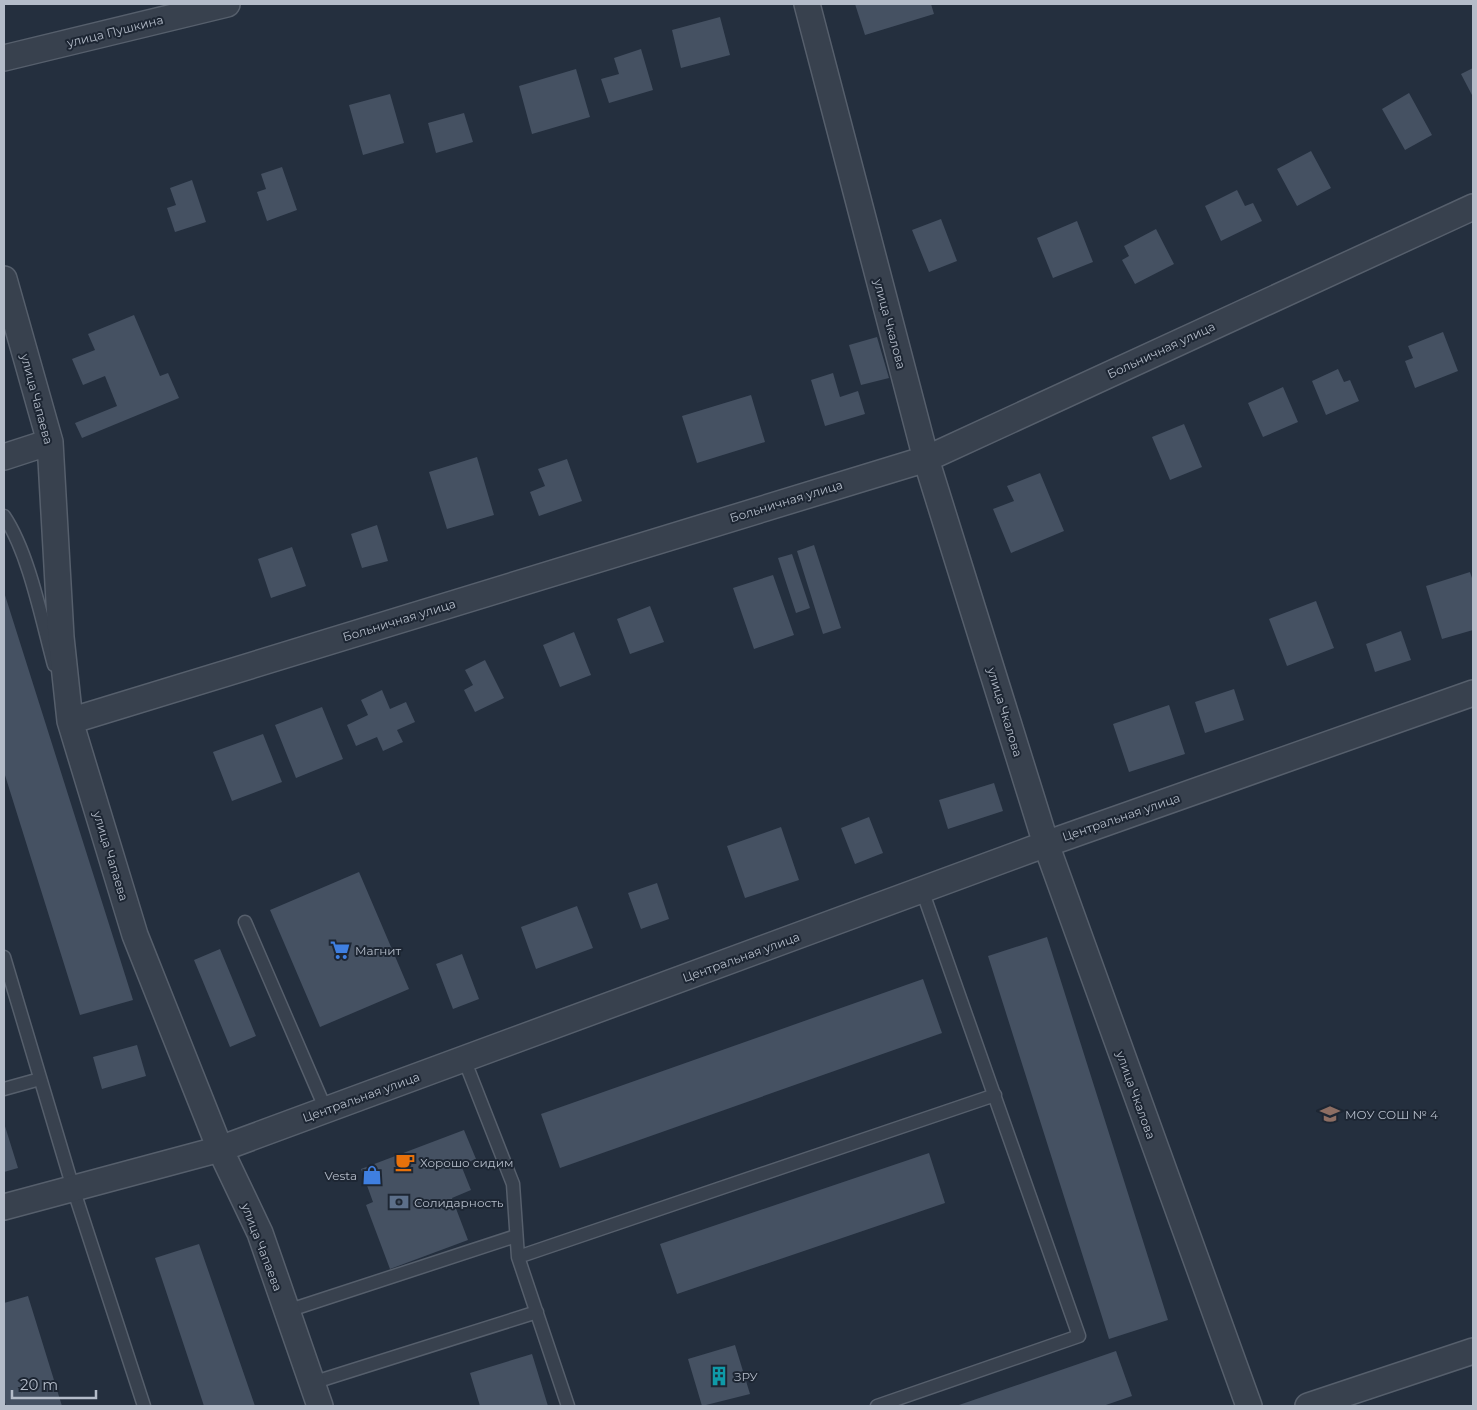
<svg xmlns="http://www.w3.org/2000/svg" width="1477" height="1410" font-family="Montserrat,sans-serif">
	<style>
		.building { fill: #455162 }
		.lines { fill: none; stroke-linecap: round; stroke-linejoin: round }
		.lane-casing { stroke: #565f6c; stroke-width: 15 }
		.street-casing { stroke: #565f6c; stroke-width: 28 }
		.lane { stroke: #38414e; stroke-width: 12 }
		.street { stroke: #38414e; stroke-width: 25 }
		.labels { text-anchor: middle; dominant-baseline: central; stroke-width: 4; stroke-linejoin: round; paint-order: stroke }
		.street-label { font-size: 12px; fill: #b4bcc9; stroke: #1d2633 }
		.poi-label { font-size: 12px; fill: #b4bcc9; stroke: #1d2633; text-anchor: start }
	</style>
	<rect width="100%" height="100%" fill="#242f3e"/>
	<path class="building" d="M855 4H931L934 14 865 35Z
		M720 17 730 55 681 68 672 30Z
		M641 49 653 90 609 103 601 79 619 74 614 58Z
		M1473 68V97L1461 74Z
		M576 69 590 117 532 134 519 86Z
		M1409 93 1432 135 1405 150 1382 109Z
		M390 94 404 143 363 155 349 105Z
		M464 113 473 142 436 153 428 123Z
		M1311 151 1331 188 1297 206 1277 169Z
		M282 167 297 210 267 221 257 192 266 189 261 174Z
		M192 180 206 222 175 232 167 208 176 205 170 188Z
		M1237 190 1245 206 1253 203 1262 221 1221 241 1205 206Z
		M941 219 957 261 929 272 912 230Z
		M1077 221 1093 262 1053 278 1037 238Z
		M1156 229 1174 264 1135 284 1122 260 1129 256 1124 246Z
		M134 315 160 376 168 373 179 398 82 438 75 423 117 406 105 376 83 385 72 359 95 350 88 334Z
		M1443 332 1458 371 1415 388 1405 361 1413 358 1408 346Z
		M877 337 889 378 861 385 849 345Z
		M1338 369 1344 382 1350 380 1359 401 1326 415 1312 381Z
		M833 373 840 397 858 391 865 414 825 426 811 380Z
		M1283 387 1298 422 1263 437 1248 403Z
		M751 395 765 442 697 463 682 416Z
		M1184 424 1202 467 1170 480 1152 437Z
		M477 457 494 515 447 529 429 472Z
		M567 459 582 501 539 516 530 492 545 486 538 469Z
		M1040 473 1064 531 1011 553 993 509 1014 501 1007 486Z
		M377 525 388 561 362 568 351 534Z
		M814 545 841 628 823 634 797 551Z
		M292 547 306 586 271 598 258 559Z
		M792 554 810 608 796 613 778 558Z
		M1470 572 1473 581V630L1442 639 1426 586Z
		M773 575 794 635 754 649 733 588Z
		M4 592 133 1000 80 1015 4 772Z
		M1316 601 1334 648 1287 666 1269 619Z
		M650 606 664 642 630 654 617 619Z
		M1401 631 1411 660 1375 672 1366 644Z
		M574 632 591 675 560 687 543 645Z
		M485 660 504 698 475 712 464 690 473 685 465 670Z
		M1234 689 1244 720 1205 733 1195 702Z
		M382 690 390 709 406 702 415 722 397 730 403 742 383 751 377 737 356 746 347 725 368 715 361 700Z
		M1169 705 1185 754 1129 772 1113 724Z
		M322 707 343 759 296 778 275 725Z
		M263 734 282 782 232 801 213 752Z
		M994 783 1003 811 948 829 939 800Z
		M869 817 883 853 855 864 841 828Z
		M781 827 799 880 745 898 727 846Z
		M359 872 409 989 320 1027 270 910Z
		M657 883 669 919 641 929 628 893Z
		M577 906 593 948 536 969 521 927Z
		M1047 937 1168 1320 1109 1339 988 956Z
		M220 949 256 1036 230 1047 194 960Z
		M462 954 479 999 453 1009 436 964Z
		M923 979 942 1033 560 1168 541 1114Z
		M137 1045 146 1076 102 1089 93 1057Z
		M4 1123 18 1168 4 1172Z
		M464 1130 476 1159 461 1165 471 1190 452 1198 468 1240 390 1269 366 1205 373 1202 361 1169Z
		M929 1153 945 1203 677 1294 660 1244Z
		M199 1244 255 1406H204L155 1258Z
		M28 1296 62 1406H6L4 1399V1303Z
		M735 1345 750 1394 702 1406 688 1359Z
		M1116 1351 1132 1396 1103 1406H956Z
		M532 1354 548 1406H480L470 1373Z"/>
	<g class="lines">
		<defs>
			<path id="lane" d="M4 516C29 553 42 621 54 665
				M245 922 326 1110
				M4 957 73 1188 144 1406
				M464 1059 513 1184 518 1257 568 1406
				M4 1089 40 1079
				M518 1257 995 1095
				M287 1311 516 1236
				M312 1383 537 1312
				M877 1406 1079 1336 922 890"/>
			<path id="street" d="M807 4 926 459 1046 844 1249 1406
				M4 58 227 4
				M4 279 50 442 61 637 70 721 135 935 220 1149 260 1233 320 1406
				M4 457 50 442
				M70 721 926 459 1473 207
				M4 1207 220 1149 1046 844 1473 693
				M1308 1406 1473 1351"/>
		</defs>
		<use href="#lane" class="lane-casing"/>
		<use href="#street" class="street-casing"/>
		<use href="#lane" class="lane"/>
		<use href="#street" class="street"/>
	</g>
	<defs>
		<symbol id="supermarket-bare" viewBox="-9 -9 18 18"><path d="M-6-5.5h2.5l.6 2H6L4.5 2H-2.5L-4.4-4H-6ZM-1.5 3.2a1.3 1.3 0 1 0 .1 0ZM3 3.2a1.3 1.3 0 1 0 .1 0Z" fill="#3f7fe0" stroke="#1d2633" stroke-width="2.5" paint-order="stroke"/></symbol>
		<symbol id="school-bare" viewBox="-9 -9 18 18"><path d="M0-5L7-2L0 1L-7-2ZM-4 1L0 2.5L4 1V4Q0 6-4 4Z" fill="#8d6e63" stroke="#1d2633" stroke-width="2.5" paint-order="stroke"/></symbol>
		<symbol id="cafe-bare" viewBox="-9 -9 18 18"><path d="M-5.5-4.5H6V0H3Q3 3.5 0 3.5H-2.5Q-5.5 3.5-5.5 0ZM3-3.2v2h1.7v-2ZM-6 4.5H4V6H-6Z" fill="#e8710a" stroke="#1d2633" stroke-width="2.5" paint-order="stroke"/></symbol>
		<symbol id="shop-bare" viewBox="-9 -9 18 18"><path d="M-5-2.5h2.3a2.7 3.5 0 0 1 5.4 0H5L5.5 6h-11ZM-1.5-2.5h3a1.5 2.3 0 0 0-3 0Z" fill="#3f7fe0" stroke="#1d2633" stroke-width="2.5" paint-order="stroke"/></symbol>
		<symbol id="bank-bare" viewBox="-9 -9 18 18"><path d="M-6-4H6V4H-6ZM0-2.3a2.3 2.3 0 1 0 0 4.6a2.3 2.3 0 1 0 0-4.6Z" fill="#5c6f8a" stroke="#1d2633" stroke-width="2.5" paint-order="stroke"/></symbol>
		<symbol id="building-bare" viewBox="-9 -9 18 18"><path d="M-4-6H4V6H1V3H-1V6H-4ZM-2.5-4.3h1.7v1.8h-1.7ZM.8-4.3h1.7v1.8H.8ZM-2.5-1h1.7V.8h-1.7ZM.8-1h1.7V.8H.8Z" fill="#0f9aa8" stroke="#1d2633" stroke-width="2.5" paint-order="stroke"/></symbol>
	</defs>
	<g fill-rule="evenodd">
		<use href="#supermarket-bare" x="326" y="936" width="28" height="28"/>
		<use href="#school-bare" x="1316" y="1100" width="28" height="28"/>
		<use href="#cafe-bare" x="391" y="1148" width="28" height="28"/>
		<use href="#shop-bare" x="358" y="1161" width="28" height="28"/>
		<use href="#bank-bare" x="385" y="1188" width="28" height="28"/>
		<use href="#building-bare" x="705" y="1362" width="28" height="28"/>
	</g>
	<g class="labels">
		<g class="street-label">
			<text transform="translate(115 31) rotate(-14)">улица Пушкина</text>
			<text transform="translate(890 324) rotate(75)">улица Чкалова</text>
			<text transform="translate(1161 350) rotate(-25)">Больничная улица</text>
			<text transform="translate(37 399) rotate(75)">улица Чапаева</text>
			<text transform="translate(786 501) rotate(-17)">Больничная улица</text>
			<text transform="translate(399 620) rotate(-17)">Больничная улица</text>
			<text transform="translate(1005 712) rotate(73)">улица Чкалова</text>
			<text transform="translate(1121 817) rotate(-19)">Центральная улица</text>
			<text transform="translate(111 856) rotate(73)">улица Чапаева</text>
			<text transform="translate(741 957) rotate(-20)">Центральная улица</text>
			<text transform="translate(1136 1095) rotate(70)">улица Чкалова</text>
			<text transform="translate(361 1097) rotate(-20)">Центральная улица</text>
			<text transform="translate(262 1247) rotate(69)">улица Чапаева</text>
		</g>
		<g class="poi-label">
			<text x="355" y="950">Магнит</text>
			<text x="1345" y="1114">МОУ СОШ № 4</text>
			<text x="420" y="1162">Хорошо сидим</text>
			<text x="357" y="1175" text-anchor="end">Vesta</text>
			<text x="414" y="1202">Солидарность</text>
			<text x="734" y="1376">ЗРУ</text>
		</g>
	</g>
	<rect width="1477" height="1410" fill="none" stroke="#b4bcc9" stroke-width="10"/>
	<path d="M12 1390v8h84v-8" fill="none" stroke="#b4bcc9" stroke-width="2.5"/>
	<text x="20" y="1390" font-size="15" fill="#b4bcc9" stroke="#1d2633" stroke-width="4" paint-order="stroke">20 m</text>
</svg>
